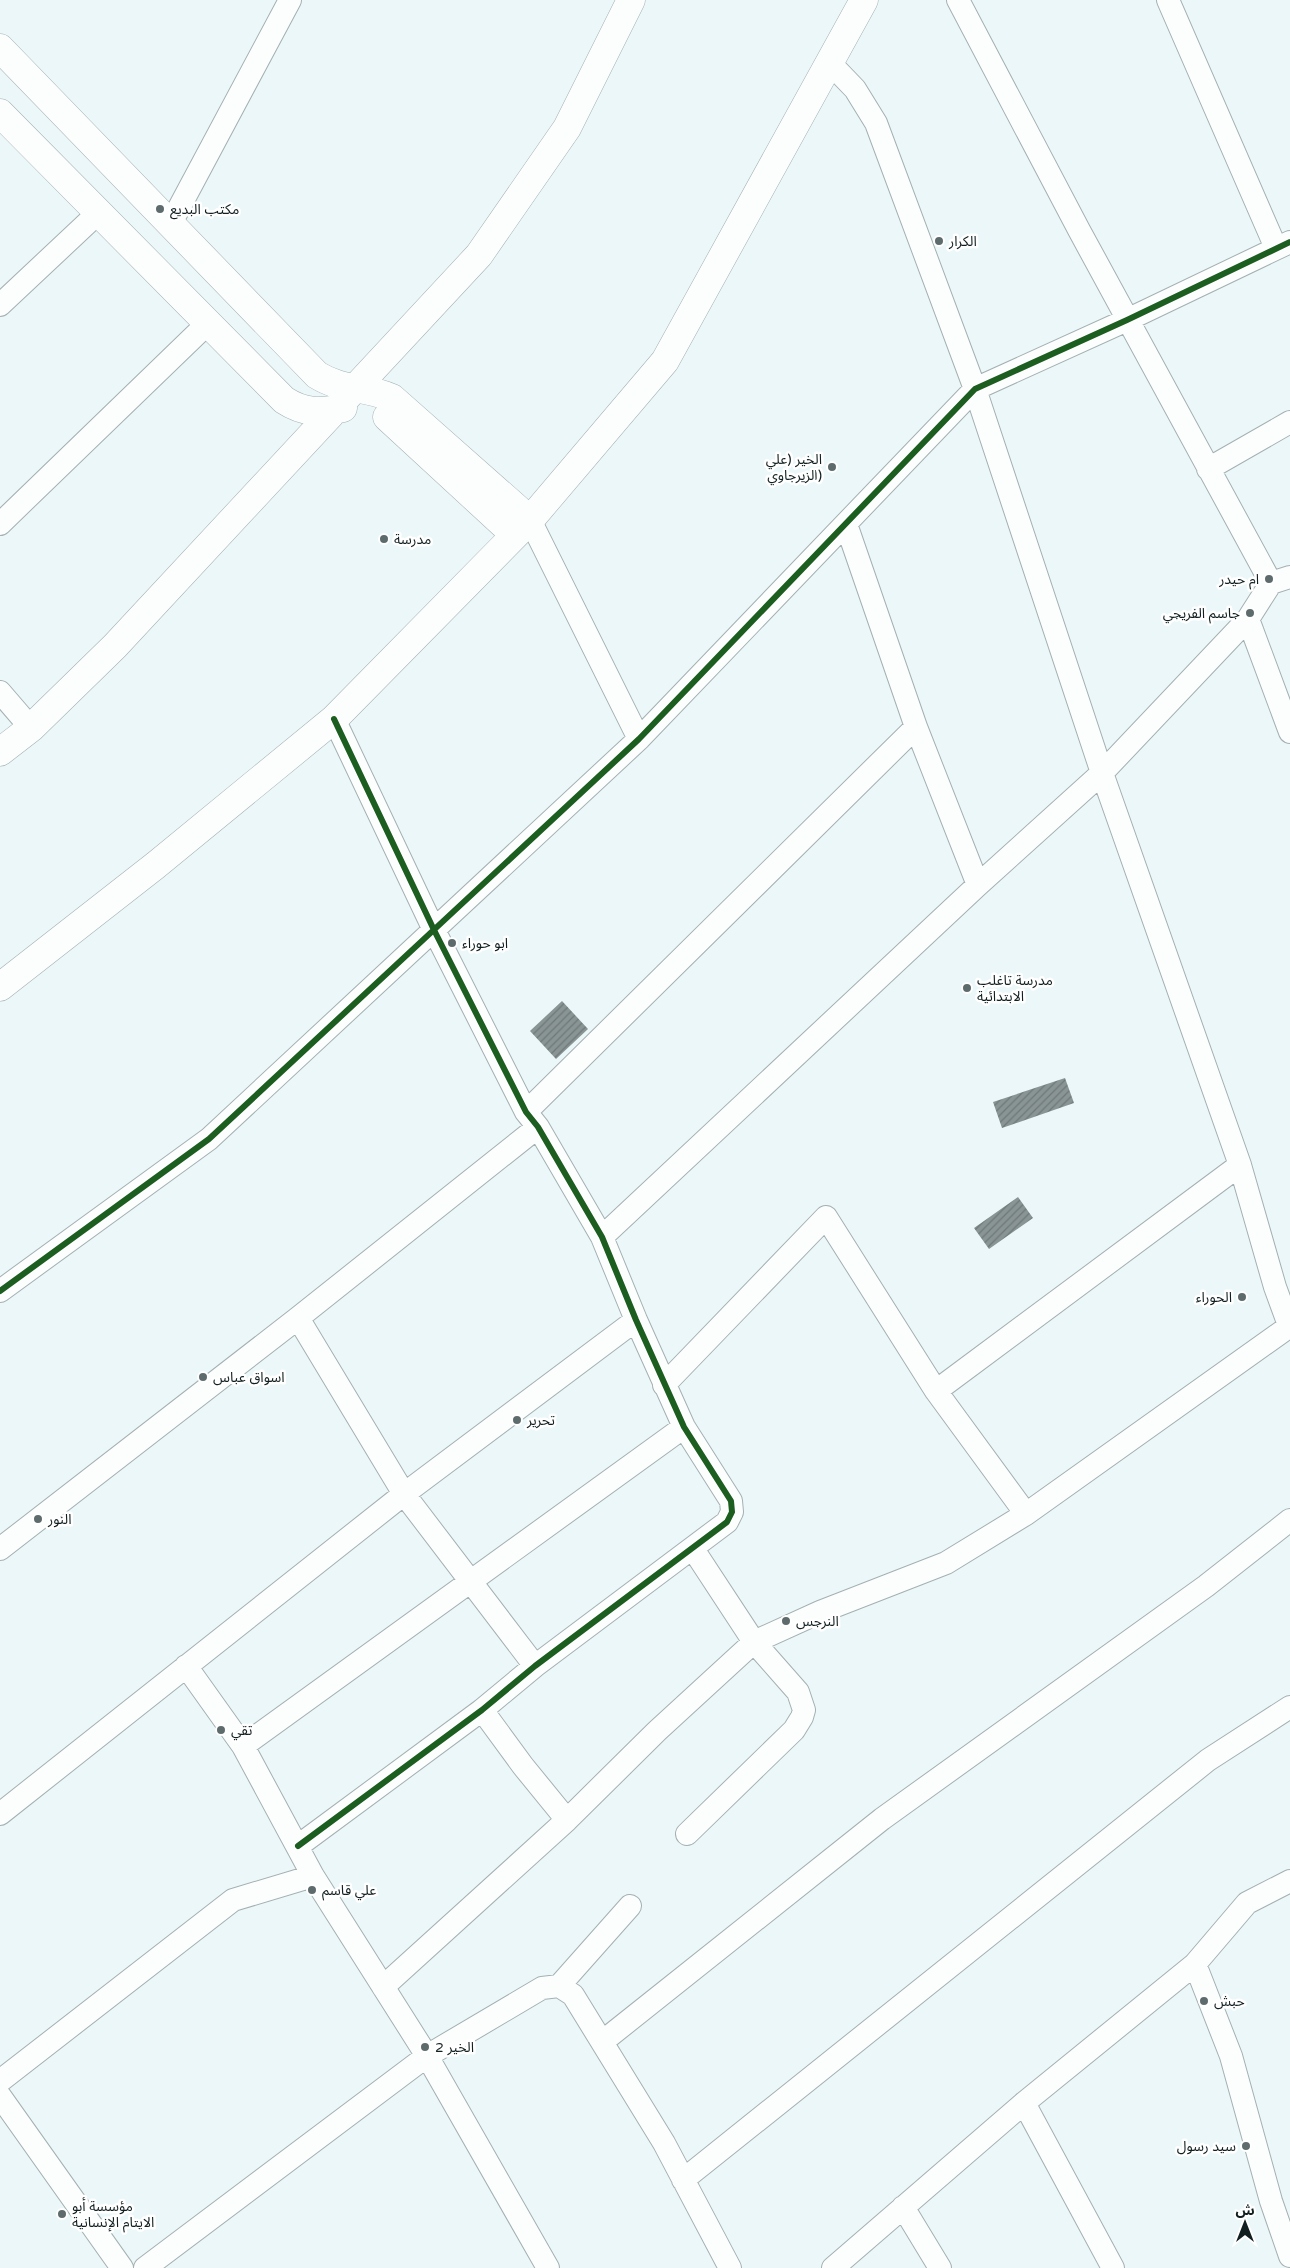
<svg xmlns="http://www.w3.org/2000/svg" width="1290" height="2268" font-family="'Varela Round','Noto Sans Arabic',sans-serif">
	<style>
		.building { fill: url(#building-hatch) }
		.lines { fill: none; stroke-linecap: round; stroke-linejoin: round }
		.minor-casing { stroke: #a4b0b1; stroke-width: 24 }
		.tertiary-casing { stroke: #a4b0b1; stroke-width: 29 }
		.minor { stroke: #fcfefe; stroke-width: 22 }
		.tertiary { stroke: #fcfefe; stroke-width: 28 }
		.cycleway-casing { stroke: #fff; stroke-width: 9 }
		.cycleway { stroke: #1b5e20; stroke-width: 6 }
		.poi-dot { fill: #5e6b6c; stroke: #fff; stroke-width: 2 }
		.labels { text-anchor: middle; dominant-baseline: central; stroke-width: 5; stroke-linejoin: round; paint-order: stroke }
		.poi-label { font-size: 14px; fill: #121f20; stroke: #fff; text-anchor: start }
	</style>
	<defs>
		<pattern id="building-hatch" width="6" height="6" patternUnits="userSpaceOnUse" patternTransform="scale(1.25)"><rect width="6" height="6" fill="#899495"/><path d="M-1 1l2-2M0 6l6-6M5 7l2-2" fill="none" stroke="#6f7879"/></pattern>
	</defs>
	<rect width="100%" height="100%" fill="#ebf7f8"/>
	<path class="building" d="M562 1001 588 1029 556 1059 530 1031Z
		M1065 1078 1074 1103 1002 1128 993 1102Z
		M1018 1197 1033 1218 989 1249 974 1228Z"/>
	<g class="lines">
		<defs>
			<path id="minor" d="M958 0 1079 230 1271 583
				M1168 0 1276 248
				M829 62 855 89 876 123 975 389 1102 773 1240 1165 1275 1287 1290 1328
				M171 223 290 0
				M0 305 98 213
				M1208 469 1290 422
				M530 520 639 739
				M0 524 207 324
				M846 524 916 727 978 885
				M1248 619 1290 732
				M0 692 31 728
				M526 1112 916 727
				M602 1237 978 885 1102 773 1248 619 1271 583 1290 577
				M0 1291 209 1139 639 739 975 389 1127 320 1290 242
				M298 1318 404 1494 535 1666
				M664 1385 826 1217 936 1391 1026 1514
				M936 1391 1240 1165
				M0 1549 298 1318 538 1127
				M186 1666 243 1746 313 1876 427 2056 548 2268
				M482 1710 523 1766 567 1820
				M243 1746 684 1427
				M0 1814 404 1494 636 1320
				M687 1834 794 1730 802 1717 804 1710 798 1692 754 1642 693 1549
				M298 1846 482 1710 535 1666 727 1522 732 1512 731 1501 684 1427 636 1320 602 1237 538 1127 526 1112 434 930 334 719
				M1195 1964 1231 2056 1271 2201 1290 2256
				M559 1986 573 1995 664 2143 730 2268
				M383 1987 567 1820 657 1731 754 1642 820 1612 946 1563 1026 1514 1290 1326
				M602 2042 882 1819 1206 1586 1290 1520
				M0 2081 233 1900 313 1876
				M0 2096 122 2268
				M1024 2103 1113 2268
				M683 2180 1208 1760 1290 1707
				M903 2207 940 2268
				M145 2268 427 2056 542 1988 559 1986 630 1906
				M833 2268 1024 2103 1195 1964 1247 1903 1290 1881"/>
			<path id="tertiary" d="M0 48 317 375C343 391 365 386 392 398L530 520
				M0 113 284 400C304 413 320 413 343 408
				M387 417 515 535
				M0 752 31 728 115 646 479 255 567 128 631 0
				M0 987 156 865 334 719 530 520 665 361 864 0"/>
		</defs>
		<use href="#minor" class="minor-casing"/>
		<use href="#tertiary" class="tertiary-casing"/>
		<use href="#minor" class="minor"/>
		<use href="#tertiary" class="tertiary"/>
		<defs>
			<path id="cycleway" d="M0 1291 209 1139 639 739 975 389 1127 320 1290 242
				M298 1846 482 1710 535 1666 727 1522 732 1512 731 1501 684 1427 636 1320 602 1237 538 1127 526 1112 434 930 334 719"/>
		</defs>
		<use href="#cycleway" class="cycleway-casing"/>
		<use href="#cycleway" class="cycleway"/>
	</g>
	<g class="poi-dot">
		<circle cx="160" cy="209" r="5"/>
		<circle cx="939" cy="241" r="5"/>
		<circle cx="832" cy="467" r="5"/>
		<circle cx="384" cy="539" r="5"/>
		<circle cx="1269" cy="579" r="5"/>
		<circle cx="1250" cy="613" r="5"/>
		<circle cx="452" cy="943" r="5"/>
		<circle cx="967" cy="988" r="5"/>
		<circle cx="1242" cy="1297" r="5"/>
		<circle cx="203" cy="1377" r="5"/>
		<circle cx="517" cy="1420" r="5"/>
		<circle cx="38" cy="1519" r="5"/>
		<circle cx="786" cy="1621" r="5"/>
		<circle cx="221" cy="1730" r="5"/>
		<circle cx="312" cy="1890" r="5"/>
		<circle cx="1204" cy="2001" r="5"/>
		<circle cx="425" cy="2047" r="5"/>
		<circle cx="1246" cy="2146" r="5"/>
		<circle cx="62" cy="2214" r="5"/>
	</g>
	<g class="labels">
		<g class="poi-label">
			<text x="170" y="209">مكتب البديع</text>
			<text x="949" y="241">الكرار</text>
			<text x="822" y="459" text-anchor="end">الخير (علي<tspan x="822" dy="16">الزيرجاوي)</tspan></text>
			<text x="394" y="539">مدرسة</text>
			<text x="1259" y="579" text-anchor="end">ام حيدر</text>
			<text x="1240" y="613" text-anchor="end">جاسم الفريجي</text>
			<text x="462" y="943">ابو حوراء</text>
			<text x="977" y="980">مدرسة تاغلب<tspan x="977" dy="16">الابتدائية</tspan></text>
			<text x="1232" y="1297" text-anchor="end">الحوراء</text>
			<text x="213" y="1377">اسواق عباس</text>
			<text x="527" y="1420">تحرير</text>
			<text x="48" y="1519">النور</text>
			<text x="796" y="1621">النرجس</text>
			<text x="231" y="1730">تقي</text>
			<text x="322" y="1890">علي قاسم</text>
			<text x="1214" y="2001">حبش</text>
			<text x="435" y="2047">الخير 2</text>
			<text x="1236" y="2146" text-anchor="end">سيد رسول</text>
			<text x="72" y="2206">مؤسسة أبو<tspan x="72" dy="16">الايتام الإنسانية</tspan></text>
		</g>
	</g>
	<g transform="translate(1245 2223)" stroke="#ffffff" stroke-width="4" paint-order="stroke">
	<path d="M0-4L9 19L0 12L-9 19Z" fill="#121f20"/>
	<text y="-8" font-size="14" font-weight="bold" text-anchor="middle" fill="#121f20">ش</text>
	</g>
</svg>
